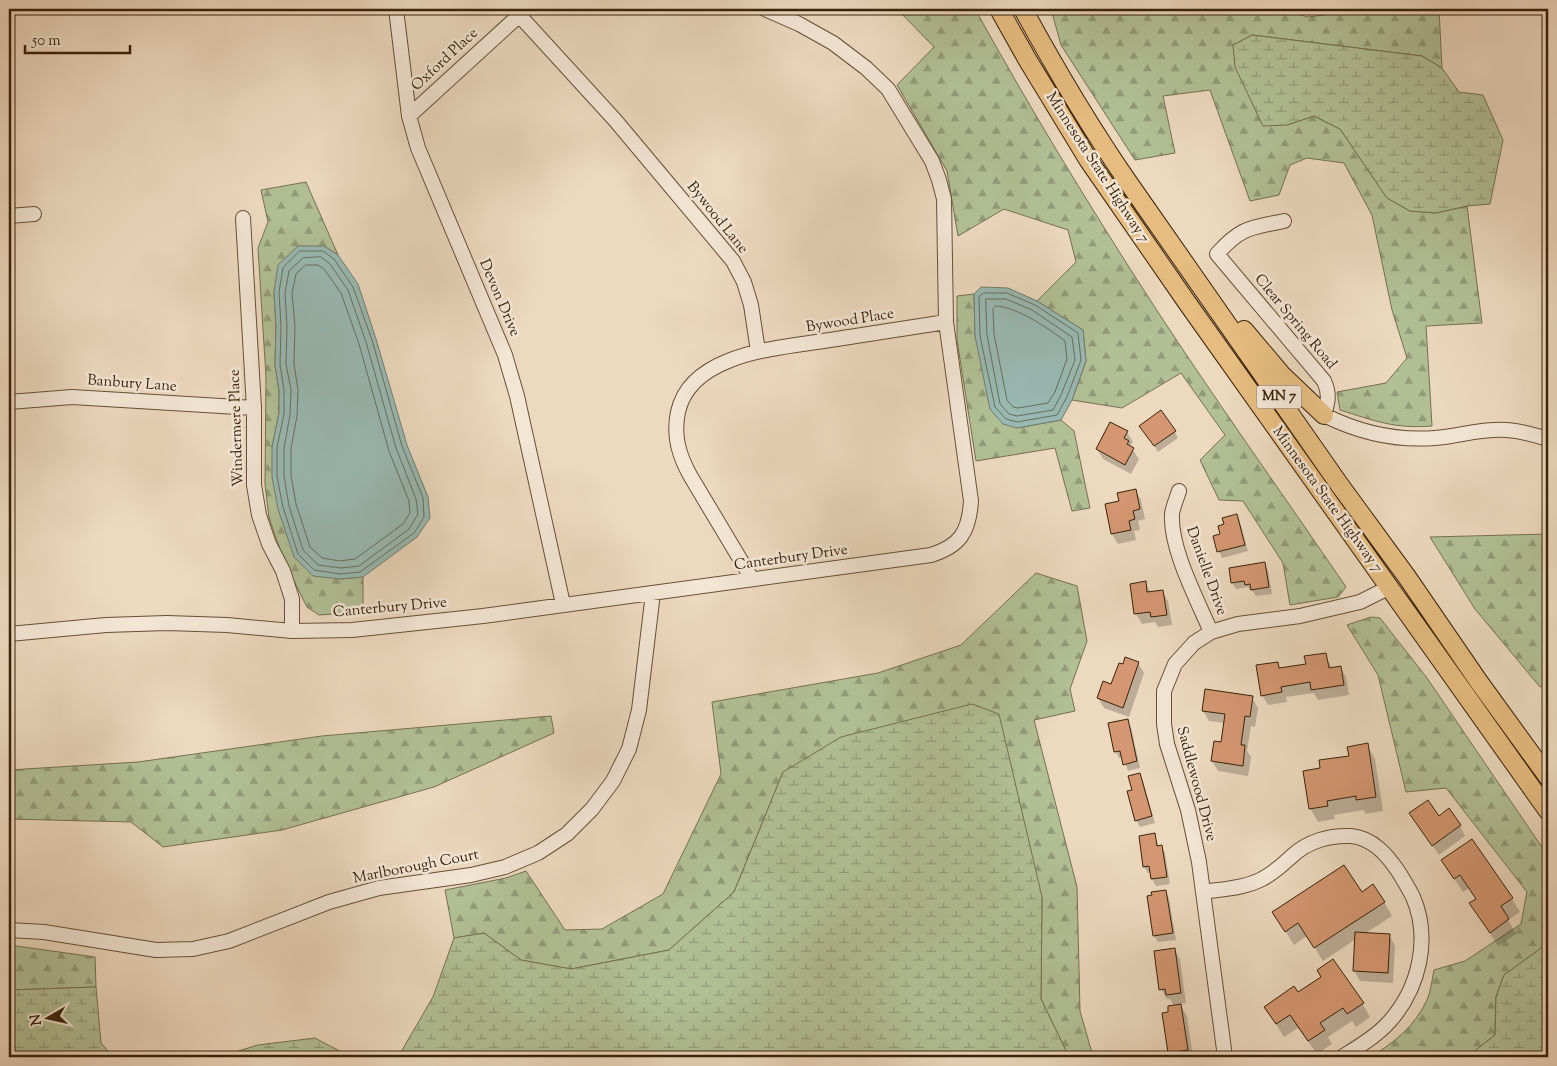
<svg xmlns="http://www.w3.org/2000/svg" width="1557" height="1066" font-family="'Sorts Mill Goudy',serif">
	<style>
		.forest { fill: url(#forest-firs); stroke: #757150 }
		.wetland { fill: url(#wetland-marsh); stroke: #757150 }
		.water { fill: #99bab4; stroke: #727d70 }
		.shadow { fill: #0003 }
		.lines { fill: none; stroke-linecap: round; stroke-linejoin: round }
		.shore { stroke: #686e5f; stroke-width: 1 }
		.building { fill: #d49771; stroke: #38220a }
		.minor-casing { stroke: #655037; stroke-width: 16 }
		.major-casing { stroke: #38220a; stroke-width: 20 }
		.minor { stroke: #f3e6d5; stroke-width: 14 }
		.major { stroke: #e6bc80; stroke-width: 18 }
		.labels { text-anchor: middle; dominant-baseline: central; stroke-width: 5; stroke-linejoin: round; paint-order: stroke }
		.shield { fill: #f3e6d5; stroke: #705d47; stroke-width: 1 }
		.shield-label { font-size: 14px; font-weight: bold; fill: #38220a }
		.street-label { font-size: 15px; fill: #38220a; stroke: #f3e6d5 }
	</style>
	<defs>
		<pattern id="forest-firs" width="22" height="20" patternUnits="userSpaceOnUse" patternTransform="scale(1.25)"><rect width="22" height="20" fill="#b2c096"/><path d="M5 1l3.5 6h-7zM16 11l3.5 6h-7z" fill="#929c79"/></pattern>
		<pattern id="wetland-marsh" width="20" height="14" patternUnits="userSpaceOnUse" patternTransform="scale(1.25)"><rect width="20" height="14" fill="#b2c096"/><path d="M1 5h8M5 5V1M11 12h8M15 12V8" fill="none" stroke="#929c79"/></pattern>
	</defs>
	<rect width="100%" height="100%" fill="#edd9bf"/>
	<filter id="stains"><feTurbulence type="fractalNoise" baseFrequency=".004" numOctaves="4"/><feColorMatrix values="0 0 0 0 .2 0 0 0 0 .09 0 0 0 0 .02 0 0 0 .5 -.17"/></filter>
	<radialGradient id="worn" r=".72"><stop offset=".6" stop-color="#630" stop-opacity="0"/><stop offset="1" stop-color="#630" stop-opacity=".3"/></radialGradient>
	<path class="forest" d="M897 9H975C1031 110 1091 209 1154 306 1216 401 1282 493 1346 587L1338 597 1290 605 1283 563 1243 501 1219 500 1200 460 1225 435 1181 373 1122 408 1072 400 1086 361 1083 330 1037 301 1076 262 1068 230 1004 209 958 236 947 171 897 85 934 47Z
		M1051 9H1280L1308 17 1373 9H1439L1442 68 1422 56 1252 35 1233 45 1287 125 1314 116 1340 129 1387 198 1410 211 1436 213 1467 206 1482 323 1426 326 1432 426C1395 429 1375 421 1340 410L1337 392 1386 383 1407 358 1392 310 1372 215 1344 163 1307 158 1290 165 1279 195 1250 201 1210 90 1163 96 1175 153 1135 160 1061 45Z
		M306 182 338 255 324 246 274 292 276 326 275 365 279 390V413L272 447 340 579 363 577V612L319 615 307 607 285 563 269 518 265 484 266 377 258 248 268 222 261 190Z
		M974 294 975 336 1017 428 1061 420 1074 431 1090 508 1072 511 1055 448 976 461 957 340V296Z
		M1548 534V682L1540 687 1475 609 1430 537Z
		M1036 573 1077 586 1087 641 1070 689 1075 711 1034 720 1077 887 1080 1011 1092 1053 1143 1057H1069L1041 999 1042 897 783 772 734 892 669 950 571 969 521 960 484 933 454 938 445 890 506 878 526 871 565 930 602 929 663 894 721 774 712 702 878 673 961 645Z
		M1371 617 1380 618 1427 678 1548 856V943L1504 975 1496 997 1495 1035 1467 1057H1370C1393 1044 1415 1026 1427 1000 1431 991 1432 980 1434 970L1465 961 1521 924 1527 892 1446 788 1406 792 1378 675 1347 625Z
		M551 716 554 733 434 787 282 830 163 847 131 822 9 819V770L138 762 322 736Z
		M9 945 95 957 96 987 9 990Z"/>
	<path class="wetland" d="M1252 35 1422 56 1442 68 1459 92 1483 95 1503 140 1490 204 1467 206 1436 213 1410 211 1387 198 1340 129 1314 116 1287 125 1263 126 1235 67 1233 45Z
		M972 704 999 714 1042 897 1041 999 1069 1057H398L433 997 454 938 484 933 521 960 571 969 669 950 734 892 783 772 841 737Z
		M1548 943V1057H1467L1495 1035 1496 997 1504 975Z
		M96 987 101 1043 113 1057H9V990Z
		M315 1038 351 1057H219L258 1045Z"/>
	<path class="water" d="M298 246H324L338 255 358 284 376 339 407 445 428 497 430 518 417 537 363 577 340 579 313 576 294 557 278 509 272 477V447L279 413V390L275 365 276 326 274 292 278 265Z
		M981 287 1008 288 1037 301 1083 330 1086 361 1072 400 1061 420 1017 428 1003 424 990 409 975 336 974 294Z"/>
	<path class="shadow" d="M1127 432 1133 442 1130 446 1139 459 1131 474 1103 459 1097 449Z
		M1145 432H1175L1178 438 1158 452Z
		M1135 490 1141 500 1145 519 1138 521 1140 530 1134 531 1136 540 1118 544 1112 534 1120 502Z
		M1236 515 1240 522 1248 551 1222 558 1219 551 1221 535 1226 525Z
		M1264 564 1268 570 1272 594 1256 596 1252 590 1250 591 1248 587 1236 589 1232 583Z
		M1145 583 1151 593 1162 591 1168 601 1172 625 1158 627 1155 622 1142 624 1136 614 1131 585Z
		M1325 654 1332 668 1340 667 1346 677 1349 695 1318 700 1314 693 1286 697 1287 702 1268 705 1262 695 1277 663 1281 669 1307 665Z
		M1138 663 1144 673 1129 717 1104 708 1098 698 1112 686 1124 666Z
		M1252 698 1258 708 1255 727 1251 726 1247 751 1251 757 1248 776 1218 771 1212 761 1222 743 1225 723 1209 721 1203 711Z
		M1127 721 1131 727 1140 768 1128 771 1123 757 1119 758 1116 752Z
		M1367 745 1375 759 1383 811 1366 814 1363 810 1334 815 1335 819 1318 822 1310 808 1350 757Z
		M1139 774 1143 781 1155 823 1140 827 1136 820 1133 790Z
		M1438 817 1460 826 1465 836 1439 855 1417 824Z
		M1154 835 1159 847 1161 846 1165 853 1170 884 1156 886 1152 879 1151 873H1148L1144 867Z
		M1443 861 1512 899 1520 912 1508 920 1516 934 1498 946 1471 904 1477 900 1469 888 1463 892Z
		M1165 891 1169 898 1176 940 1158 942 1154 936Z
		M1361 894 1384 902 1392 916 1364 934 1389 935 1395 946 1393 983 1360 981 1354 970 1356 939 1323 961 1307 936 1294 945 1282 926Z
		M1174 949 1180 959 1186 1003 1180 1004 1187 1016 1193 1057H1172L1169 1052 1170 1013 1174 1006 1170 999H1167L1161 989Z
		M1322 977 1362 1003 1370 1017 1356 1027 1352 1021 1328 1037 1332 1044 1317 1054 1298 1028 1284 1037 1265 1007 1298 994Z"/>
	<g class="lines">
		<path class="shore" d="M300 251H323L334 259 353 287 372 340 402 446 423 498 424 517 414 533 360 572 340 574 314 570 298 554 283 507 277 477V447L284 414V390L280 365 281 326 279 292 283 268Z
			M321 257 330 264 348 290 366 342 396 448 416 499 418 514 409 529 359 566 341 568 318 565 303 550 289 506 284 476V448L290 415 291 390 286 364 287 326 285 293 289 271 303 258Z
			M306 265H318L324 269 341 293 359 344 389 451 409 501 410 513 403 524 355 559 340 561 322 558 310 547 296 504 291 476V448L297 416 298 390 294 364 295 326 292 293 296 274Z
			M984 293H1007L1035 305 1078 333 1081 360 1067 397 1057 415 1017 422 1006 419 995 407 980 336 979 297Z
			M986 299H1006L1032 310 1072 337 1075 360 1061 395 1053 410 1017 416 1009 414 1000 404 987 335Z
			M996 306C1017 307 1048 328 1065 341L1067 359 1055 392 1048 403 1018 408 1013 407 1007 400 994 334 993 309Z"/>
	</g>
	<path class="building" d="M1161 410 1176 431 1154 446 1139 426Z
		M1110 422 1128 431 1124 438 1129 441 1127 444 1134 448 1125 465 1096 449Z
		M1136 489 1140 509 1133 511 1135 519 1129 521 1131 530 1111 534 1105 504 1119 501 1117 493Z
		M1237 514 1245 545 1217 552 1213 536 1220 534 1218 526 1224 524 1222 518Z
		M1265 562 1269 587 1251 590 1250 584 1245 585 1244 581 1231 583 1229 568Z
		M1146 581 1147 592 1163 590 1167 615 1151 617 1150 612 1134 614 1130 584Z
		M1326 653 1329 668 1341 666 1344 685 1311 690 1310 682 1281 687 1282 692 1261 696 1256 665 1278 662 1279 668 1306 664 1304 656Z
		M1125 657 1139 662 1123 708 1097 698 1103 681 1111 684 1119 663 1123 664Z
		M1205 689 1253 696 1250 717 1245 716 1241 745H1245L1243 766 1211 761 1214 741 1221 742 1225 714 1202 711Z
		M1128 719 1137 761 1123 765 1120 751 1114 752 1108 723Z
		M1368 743 1376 797 1356 800V796L1327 801 1328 806 1309 809 1303 771 1320 768 1319 760 1349 756 1347 747Z
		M1140 773 1152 816 1135 821 1127 791 1132 790 1128 776Z
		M1428 800 1439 816 1449 808 1461 825 1432 846 1409 813Z
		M1155 833 1157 846 1162 845 1167 877 1151 879 1149 866 1143 867 1139 836Z
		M1472 839 1513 898 1501 906 1509 919 1490 933 1469 903 1476 899 1460 875 1454 879 1441 860Z
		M1344 865 1362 892 1373 884 1385 902 1314 948 1298 923 1285 932 1272 912Z
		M1166 890 1173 933 1153 936 1147 896 1152 895 1151 892Z
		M1355 932 1390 934 1388 973 1353 971Z
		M1175 948 1181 993 1166 995 1165 989 1159 990 1154 951Z
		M1333 959 1364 1003 1347 1014 1343 1008 1320 1023 1325 1030 1308 1041 1290 1015 1276 1024 1264 1007 1294 986 1298 992 1321 977 1317 970Z
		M1181 1004 1188 1050 1168 1053 1162 1013 1168 1012V1006Z"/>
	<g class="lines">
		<defs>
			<path id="minor" d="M396 9 409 116 418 148 505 355 517 396 563 604
				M519 15 615 120 733 261 744 282 751 305 758 351
				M409 116 525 10
				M9 216 34 214
				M243 218 254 408V485L259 515 269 544 283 571 292 599V631
				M1284 221C1250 228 1241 227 1217 254L1324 381C1330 394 1328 402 1324 415 1358 432 1397 441 1435 438 1459 436 1483 428 1507 430 1522 431 1535 435 1548 439
				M9 402 72 397 254 408
				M1179 491C1177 498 1173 506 1172 514 1170 549 1197 599 1211 632
				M752 579 691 477C679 456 673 436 678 412 691 352 781 348 830 340 869 334 908 328 946 322
				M9 634 106 625 167 623 227 625 292 631 352 630 483 616 931 555C960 546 969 532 971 501L946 322 944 199 939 180 932 161 888 89 866 68 833 43 799 24 765 9
				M1203 892C1223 889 1245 888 1262 879 1274 873 1282 865 1292 856 1308 841 1330 835 1351 836 1373 838 1387 855 1398 871 1403 879 1409 889 1413 897 1431 939 1419 988 1390 1021 1377 1036 1358 1047 1342 1057
				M9 930 44 932 156 950 193 949 229 941 329 902 379 888 471 875 505 867 538 853 567 834 592 809 613 781 629 749 639 710 653 593
				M1225 1057 1199 862 1188 810 1167 744 1164 724V691L1175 664 1194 643 1211 632 1238 624 1300 616 1360 602 1390 587"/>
			<path id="major" d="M999 9 1027 59 1089 161 1188 304 1548 811
				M1023 9C1055 68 1090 127 1128 182L1339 484 1407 577 1479 682 1548 777
				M1244 330 1282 375 1324 415"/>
		</defs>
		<use href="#minor" class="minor-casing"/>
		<use href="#major" class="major-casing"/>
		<use href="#minor" class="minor"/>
		<use href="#major" class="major"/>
	</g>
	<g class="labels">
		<rect class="shield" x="1256.5" y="385.5" width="45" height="23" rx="4"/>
		<g class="shield-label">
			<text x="1279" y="397">MN 7</text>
		</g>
		<g class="street-label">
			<text transform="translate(445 60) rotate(-43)">Oxford Place</text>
			<text transform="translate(1097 168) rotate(57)">Minnesota State Highway 7</text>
			<text transform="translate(717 218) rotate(51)">Bywood Lane</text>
			<text transform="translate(499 298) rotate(67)">Devon Drive</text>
			<text transform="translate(850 321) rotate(-9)">Bywood Place</text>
			<text transform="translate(1295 322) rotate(50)">Clear Spring Road</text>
			<text transform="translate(132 384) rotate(4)">Banbury Lane</text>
			<text transform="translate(237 428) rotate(-92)">Windermere Place</text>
			<text transform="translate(1327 500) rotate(54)">Minnesota State Highway 7</text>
			<text transform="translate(791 558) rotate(-8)">Canterbury Drive</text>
			<text transform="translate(1206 571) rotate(70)">Danielle Drive</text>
			<text transform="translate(390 608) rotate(-5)">Canterbury Drive</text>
			<text transform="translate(1196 784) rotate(75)">Saddlewood Drive</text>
			<text transform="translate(416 867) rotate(-11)">Marlborough Court</text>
		</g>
	</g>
	<rect width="1557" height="1066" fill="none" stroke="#edd9bf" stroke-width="30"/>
	<rect x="10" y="10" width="1537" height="1046" fill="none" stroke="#38220a" stroke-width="2.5"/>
	<rect x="15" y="15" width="1527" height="1036" fill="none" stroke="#38220a"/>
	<g transform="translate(48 1018) rotate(261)" stroke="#f3e6d5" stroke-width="4" paint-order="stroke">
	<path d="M0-4L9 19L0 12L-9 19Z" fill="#38220a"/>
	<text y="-8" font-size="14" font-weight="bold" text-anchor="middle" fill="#38220a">N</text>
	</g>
	<path d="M25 45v8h105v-8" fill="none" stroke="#38220a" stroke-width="2.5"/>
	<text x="32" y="45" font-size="15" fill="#38220a" stroke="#f3e6d5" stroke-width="4" paint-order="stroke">50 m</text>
	<rect width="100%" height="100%" filter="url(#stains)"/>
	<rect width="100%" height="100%" fill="url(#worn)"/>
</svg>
